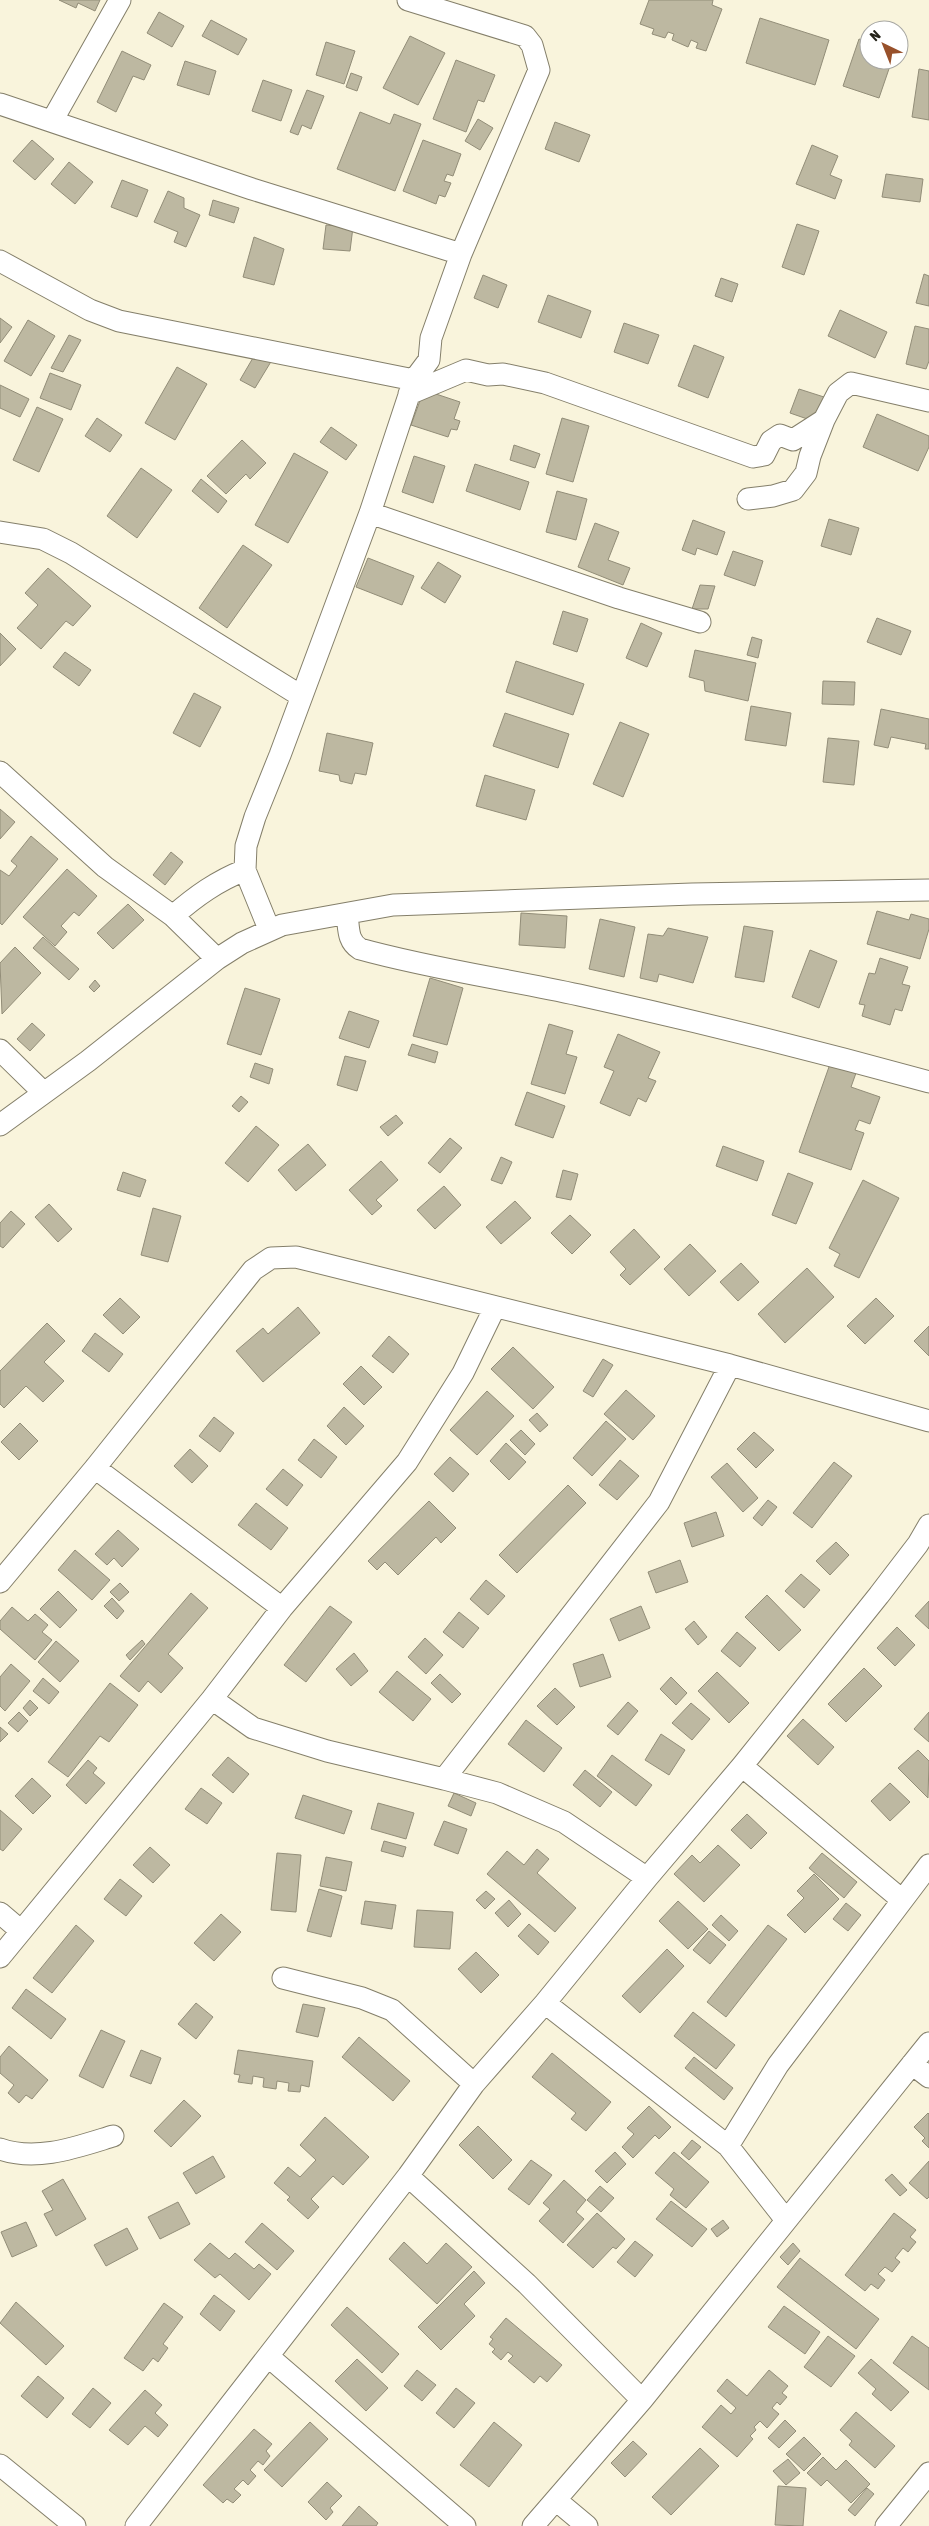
<svg xmlns="http://www.w3.org/2000/svg" width="929" height="2526" font-family="'Asap Condensed',sans-serif">
	<style>
		.building { fill: #bdb8a1; stroke: #928d78 }
		.lines { fill: none; stroke-linecap: round; stroke-linejoin: round }
		.minor-casing { stroke: #847f6a; stroke-width: 23 }
		.minor { stroke: #fff; stroke-width: 21 }
	</style>
	<rect width="100%" height="100%" fill="#f9f4dc"/>
	<path class="building" d="M59 0H100L95 11 78 3 76 8Z
		M649 0H713L712 5 722 9 706 51 696 48 698 43 691 40 688 47 672 40 674 34 668 32 665 38 652 34 654 29 640 24Z
		M159 12 184 26 172 47 147 33Z
		M760 18 829 40 815 85 746 63Z
		M211 20 247 39 238 55 202 36Z
		M410 36 445 53 418 105 383 88Z
		M859 39 869 42V60H892L879 98 843 86Z
		M326 42 355 51 344 84 316 75Z
		M122 51 151 65 144 80 133 76 116 112 97 102Z
		M456 60 495 75 484 102 478 100 466 132 433 119Z
		M185 61 216 71 209 95 177 85Z
		M919 69 929 71V120L912 117Z
		M351 73 362 77 357 91 346 87Z
		M263 80 292 90 281 121 252 111Z
		M307 90 324 96 311 129 302 125 298 135 290 132Z
		M360 112 390 124 394 114 421 124 395 191 337 169Z
		M478 119 493 128 480 150 465 141Z
		M555 122 590 135 579 162 545 149Z
		M32 140 54 159 35 180 13 161Z
		M423 140 461 154 453 176 447 174 444 181 451 183 445 197 439 195 436 204 403 191Z
		M812 145 838 156 830 175 842 180 835 199 796 184Z
		M69 162 93 182 75 204 51 184Z
		M886 174 923 179 920 202 882 197Z
		M122 180 148 190 137 217 111 207Z
		M168 191 184 198V208L200 215 186 247 174 242 178 232 154 222Z
		M213 200 239 208 234 223 209 215Z
		M797 224 819 231 804 275 782 267Z
		M326 225 353 227 350 251 323 249Z
		M254 237 284 249 274 285 243 277Z
		M924 274 929 276V306L916 303Z
		M483 275 507 285 498 308 474 298Z
		M721 278 738 284 732 302 715 296Z
		M548 295 591 311 581 338 538 322Z
		M840 310 887 332 875 358 828 336Z
		M0 318 12 327 0 343Z
		M28 320 55 336 31 376 4 361Z
		M624 323 659 335 648 364 614 352Z
		M915 326 929 329V361L926 369 906 364Z
		M69 335 81 340 63 372 51 368Z
		M694 345 724 357 708 398 678 386Z
		M257 351 272 360 255 388 240 380Z
		M177 367 207 384 175 440 145 423Z
		M50 373 81 385 71 410 40 398Z
		M0 385 29 399 20 417 0 408Z
		M799 389 824 397 816 422 790 413Z
		M424 390 460 402 454 419 460 421 457 430 451 429 448 437 411 425Z
		M37 407 63 419 39 472 13 460Z
		M877 414 929 436V447L918 471 863 447Z
		M97 418 122 435 110 452 85 436Z
		M562 418 589 426 573 482 546 474Z
		M331 427 357 445 346 460 320 442Z
		M242 440 266 463 250 479 246 474 226 494 207 476Z
		M514 445 540 454 535 468 510 460Z
		M294 453 328 472 288 543 255 525Z
		M414 456 445 466 433 503 402 492Z
		M475 464 529 482 520 510 466 491Z
		M141 468 172 490 137 538 107 516Z
		M201 479 227 501 218 513 192 491Z
		M557 491 587 499 576 540 546 532Z
		M829 519 859 528 851 555 821 546Z
		M693 520 725 532 717 555 697 548 695 555 682 550Z
		M595 523 619 532 608 560 630 568 623 585 578 567Z
		M243 545 272 565 227 628 199 608Z
		M733 551 763 561 755 586 724 575Z
		M368 558 414 576 402 605 356 587Z
		M438 562 461 576 445 603 421 588Z
		M48 568 91 606 73 626 66 621 41 649 17 628 38 605 25 593Z
		M700 585 715 586 708 609H692Z
		M563 611 588 619 577 652 553 644Z
		M877 618 911 631 901 655 867 642Z
		M641 623 662 633 647 667 626 658Z
		M0 633 16 649 0 666Z
		M752 637 762 640 758 658 747 655Z
		M695 650 756 663 748 701 705 691 704 681 689 677Z
		M65 652 91 670 79 686 53 667Z
		M516 661 584 684 573 715 506 692Z
		M823 681 855 682 854 705 822 704Z
		M194 693 221 707 200 747 173 733Z
		M751 706 791 713 786 746 745 740Z
		M881 709 929 719V749H925L926 744 891 737 888 748 874 745Z
		M505 713 569 734 558 768 493 746Z
		M620 722 649 734 623 797 593 784Z
		M327 733 373 743 366 775 355 773 352 784 340 781 339 775 319 771Z
		M828 738 859 741 854 785 823 782Z
		M485 775 535 790 526 820 476 806Z
		M0 809 15 822 0 839Z
		M31 836 58 859 2 925 0 923V870L9 876 17 866 11 861Z
		M171 852 183 862 165 885 153 875Z
		M67 869 97 896 79 916 74 912 61 926 67 932 55 946 23 917Z
		M128 904 144 920 113 949 97 933Z
		M877 911 909 920 911 914 929 919V929L920 959 867 944Z
		M521 913 567 916 565 948 519 945Z
		M600 919 635 927 624 977 589 969Z
		M744 926 773 931 764 982 735 977Z
		M668 928 708 937 693 983 659 974 657 982 640 978 648 934 663 936Z
		M43 937 79 969 69 980 33 948Z
		M15 947 41 973 2 1014 0 963Z
		M810 950 837 961 819 1008 792 997Z
		M880 958 908 967 902 984 910 986 902 1011 895 1009 890 1025 862 1016 865 1005 859 1004 869 973 875 974Z
		M430 978 463 988 447 1045 413 1036Z
		M95 980 100 986 94 992 89 987Z
		M245 988 280 999 261 1055 227 1044Z
		M349 1011 379 1021 369 1048 339 1038Z
		M32 1023 45 1035 30 1051 17 1039Z
		M549 1024 573 1031 566 1054 577 1057 565 1094 531 1084Z
		M618 1034 660 1052 648 1078 656 1081 646 1102 638 1098 630 1116 600 1103 614 1071 604 1067Z
		M412 1044 438 1052 435 1063 408 1055Z
		M345 1056 366 1061 357 1091 337 1085Z
		M255 1063 273 1069 269 1084 250 1077Z
		M830 1064 856 1073 851 1087 880 1097 870 1124 859 1120 855 1130 864 1133 851 1170 799 1152Z
		M527 1092 565 1106 553 1138 515 1125Z
		M241 1096 248 1102 239 1112 232 1106Z
		M396 1115 403 1123 388 1136 380 1127Z
		M256 1126 279 1145 248 1182 225 1163Z
		M450 1138 462 1148 440 1173 428 1163Z
		M308 1144 326 1165 296 1191 278 1170Z
		M723 1146 764 1161 757 1181 716 1166Z
		M501 1157 512 1162 502 1184 491 1180Z
		M381 1161 398 1180 376 1200 382 1206 372 1215 349 1190Z
		M563 1170 578 1174 571 1200 556 1197Z
		M123 1172 146 1180 140 1197 117 1190Z
		M788 1173 813 1183 796 1224 772 1215Z
		M863 1180 899 1198 859 1278 834 1266 840 1254 829 1248Z
		M444 1186 461 1205 435 1229 417 1210Z
		M515 1201 531 1218 501 1244 486 1227Z
		M49 1204 72 1229 58 1242 35 1217Z
		M153 1208 181 1216 168 1262 141 1255Z
		M11 1211 25 1224 3 1248 0 1246V1223Z
		M570 1215 591 1235 572 1254 551 1233Z
		M634 1229 660 1257 630 1285 620 1275 626 1269 610 1252Z
		M690 1244 716 1271 689 1296 664 1269Z
		M741 1263 759 1282 738 1301 720 1282Z
		M807 1268 834 1297 785 1343 758 1314Z
		M120 1298 140 1317 123 1334 103 1315Z
		M876 1298 894 1316 865 1344 847 1326Z
		M298 1307 320 1333 263 1382 236 1351 263 1328 268 1334Z
		M47 1323 65 1341 44 1362 64 1381 43 1402 26 1386 4 1408 0 1404V1371Z
		M929 1326V1356L914 1341Z
		M95 1333 123 1354 109 1372 82 1351Z
		M389 1336 409 1354 393 1373 372 1356Z
		M513 1347 554 1387 533 1409 491 1369Z
		M603 1359 613 1365 593 1397 583 1391Z
		M361 1366 382 1387 364 1405 343 1384Z
		M626 1390 655 1416 633 1440 604 1414Z
		M487 1391 514 1416 477 1455 450 1430Z
		M344 1407 364 1426 346 1445 327 1426Z
		M537 1413 548 1425 540 1432 529 1420Z
		M214 1417 234 1433 220 1452 199 1436Z
		M606 1421 626 1439 592 1476 573 1458Z
		M20 1423 38 1441 19 1460 1 1442Z
		M521 1430 535 1444 525 1455 510 1440Z
		M754 1432 774 1450 756 1468 737 1449Z
		M314 1439 337 1457 321 1478 298 1460Z
		M506 1443 526 1462 509 1480 490 1461Z
		M190 1449 208 1466 192 1483 174 1466Z
		M450 1457 469 1474 453 1492 434 1474Z
		M620 1460 639 1476 617 1500 599 1485Z
		M834 1462 852 1476 812 1528 793 1513Z
		M727 1463 758 1498 743 1512 711 1477Z
		M283 1469 303 1485 287 1506 266 1489Z
		M568 1485 586 1503 517 1573 499 1555Z
		M768 1500 777 1507 762 1526 753 1518Z
		M429 1501 456 1528 441 1543 436 1537 398 1575 385 1562 377 1570 368 1561Z
		M256 1503 288 1528 271 1550 238 1525Z
		M716 1512 724 1536 692 1547 684 1523Z
		M118 1530 139 1549 122 1567 114 1558 107 1565 95 1554Z
		M836 1542 849 1555 830 1575 816 1561Z
		M75 1550 110 1580 92 1600 58 1570Z
		M680 1560 688 1582 656 1593 648 1572Z
		M801 1574 820 1590 804 1608 785 1591Z
		M486 1580 505 1596 488 1615 470 1599Z
		M120 1583 129 1592 119 1601 110 1592Z
		M58 1591 77 1610 60 1628 40 1609Z
		M191 1593 208 1608 168 1654 183 1668 161 1693 148 1681 139 1692 120 1676Z
		M767 1595 801 1630 779 1651 745 1617Z
		M112 1598 124 1611 117 1619 104 1606Z
		M929 1601V1629L915 1616Z
		M330 1606 352 1622 306 1682 284 1665Z
		M641 1606 650 1628 619 1641 610 1619Z
		M12 1607 28 1621 35 1614 48 1625 42 1632 52 1640 35 1660 0 1629V1621Z
		M459 1612 479 1628 463 1648 443 1632Z
		M694 1621 707 1637 698 1645 685 1629Z
		M897 1627 915 1645 895 1666 877 1648Z
		M737 1632 756 1648 740 1667 721 1651Z
		M425 1638 443 1655 426 1674 408 1657Z
		M142 1640 145 1644 130 1660 126 1655Z
		M56 1641 79 1661 60 1682 38 1662Z
		M354 1653 368 1671 351 1686 336 1669Z
		M603 1654 611 1677 580 1687 573 1664Z
		M11 1664 30 1681 5 1711 0 1706V1677Z
		M864 1668 882 1686 846 1722 828 1704Z
		M397 1671 431 1699 413 1721 379 1692Z
		M717 1672 749 1703 729 1723 698 1691Z
		M440 1674 461 1694 452 1703 431 1683Z
		M671 1677 687 1693 676 1705 660 1689Z
		M43 1678 59 1692 49 1704 33 1691Z
		M110 1683 138 1705 109 1742 100 1736 68 1777 48 1762Z
		M555 1688 575 1707 557 1725 537 1706Z
		M30 1700 38 1708 30 1716 23 1708Z
		M628 1702 638 1711 618 1735 607 1726Z
		M691 1703 710 1719 692 1740 672 1723Z
		M19 1712 28 1721 18 1732 8 1723Z
		M929 1712V1742L914 1729Z
		M803 1719 834 1747 818 1765 787 1736Z
		M526 1720 562 1748 544 1772 508 1744Z
		M0 1727 8 1734 0 1742Z
		M661 1734 685 1750 669 1775 645 1760Z
		M918 1750 929 1761 928 1798 898 1768Z
		M612 1755 652 1785 636 1806 597 1776Z
		M228 1757 249 1774 233 1793 212 1775Z
		M88 1760 97 1768 93 1773 105 1783 86 1804 66 1785Z
		M585 1770 612 1792 600 1807 573 1785Z
		M32 1778 51 1796 33 1814 15 1796Z
		M890 1783 910 1802 890 1821 871 1801Z
		M201 1788 222 1803 207 1824 185 1809Z
		M454 1793 476 1803 471 1816 448 1806Z
		M303 1795 352 1811 344 1834 295 1818Z
		M378 1803 414 1813 406 1839 371 1829Z
		M0 1810 22 1829 3 1851 0 1849Z
		M747 1814 767 1833 751 1849 731 1830Z
		M444 1821 467 1829 458 1854 434 1845Z
		M384 1841 406 1847 403 1857 381 1851Z
		M718 1845 740 1865 704 1902 674 1874 692 1855 700 1863Z
		M150 1847 170 1865 153 1883 133 1865Z
		M537 1849 549 1859 537 1873 576 1908 555 1932 487 1874 507 1851 524 1865Z
		M277 1853 301 1855 296 1912 271 1910Z
		M822 1853 857 1882 844 1898 809 1868Z
		M326 1857 352 1862 346 1891 320 1886Z
		M814 1874 839 1899 805 1933 787 1915 804 1898 797 1891Z
		M120 1879 142 1896 126 1916 104 1899Z
		M319 1889 342 1896 331 1937 307 1931Z
		M486 1891 495 1899 485 1909 476 1900Z
		M509 1900 521 1914 508 1927 495 1913Z
		M365 1901 396 1905 392 1929 361 1924Z
		M678 1901 708 1929 688 1949 659 1921Z
		M846 1903 861 1915 848 1931 833 1919Z
		M417 1910 453 1912 450 1949 414 1947Z
		M221 1914 241 1932 214 1961 194 1943Z
		M721 1915 738 1931 729 1941 712 1925Z
		M529 1924 549 1942 538 1955 518 1936Z
		M76 1925 94 1941 52 1993 33 1978Z
		M768 1925 787 1939 726 2017 707 2002Z
		M709 1931 726 1945 710 1964 693 1950Z
		M667 1949 684 1966 640 2013 622 1996Z
		M476 1952 499 1975 481 1993 458 1969Z
		M26 1989 66 2019 51 2039 12 2008Z
		M196 2003 213 2017 196 2039 178 2024Z
		M303 2004 325 2008 318 2037 296 2032Z
		M693 2012 735 2045 716 2069 674 2036Z
		M101 2030 125 2041 103 2088 79 2076Z
		M359 2037 410 2081 393 2101 342 2057Z
		M9 2046 48 2080 32 2099 26 2095 19 2103 8 2093 14 2085 0 2073V2057Z
		M141 2050 161 2058 151 2084 130 2076Z
		M238 2050 313 2061 309 2087 301 2085 300 2092 288 2091 289 2083 277 2081 276 2089 263 2087 264 2078 253 2076 252 2084 238 2082 240 2075 234 2074Z
		M552 2053 611 2102 586 2131 571 2119 576 2113 532 2077Z
		M694 2057 733 2088 724 2100 685 2068Z
		M184 2100 201 2116 171 2147 154 2131Z
		M649 2106 671 2127 659 2139 655 2135 633 2158 622 2147 634 2134 627 2128Z
		M928 2113 929 2114V2148L922 2141 925 2138 914 2127Z
		M325 2117 369 2157 343 2185 333 2176 311 2199 319 2207 308 2219 287 2200 290 2197 274 2183 288 2167 300 2177 316 2160 300 2145Z
		M478 2126 512 2160 493 2179 459 2145Z
		M692 2140 701 2147 689 2160 681 2153Z
		M615 2152 626 2164 607 2183 595 2171Z
		M674 2152 709 2182 686 2208 670 2195 674 2189 655 2173Z
		M213 2156 225 2177 196 2194 183 2173Z
		M531 2160 552 2175 529 2205 508 2189Z
		M929 2161V2197L927 2199 909 2183Z
		M892 2174 907 2190 900 2196 885 2180Z
		M63 2179 86 2219 56 2236 44 2214 53 2210 42 2191Z
		M564 2180 586 2200 576 2212 584 2219 563 2243 539 2221 550 2209 543 2203Z
		M600 2186 614 2198 601 2212 587 2200Z
		M671 2201 707 2229 692 2247 656 2219Z
		M178 2202 190 2224 160 2239 148 2217Z
		M597 2213 625 2239 616 2249 613 2247 593 2268 567 2245Z
		M894 2213 916 2230 910 2237 916 2242 908 2252 903 2248 895 2258 900 2262 892 2272 885 2267 878 2274 885 2280 878 2289 871 2284 865 2291 845 2275Z
		M723 2220 729 2228 717 2237 711 2229Z
		M26 2222 37 2246 12 2257 1 2232Z
		M262 2223 294 2251 277 2270 245 2242Z
		M127 2228 138 2249 106 2266 94 2245Z
		M635 2241 653 2255 635 2277 617 2262Z
		M404 2242 427 2264 446 2243 472 2267 437 2304 389 2259Z
		M210 2243 229 2259 235 2253 254 2269 259 2264 271 2274 249 2300 220 2274 215 2278 194 2260Z
		M793 2243 800 2251 788 2265 780 2257Z
		M800 2258 879 2319 856 2349 777 2287Z
		M474 2271 485 2283 464 2304 475 2316 441 2350 418 2327Z
		M214 2295 235 2311 220 2331 200 2314Z
		M16 2302 64 2346 46 2365 0 2323Z
		M164 2303 183 2317 163 2344 168 2348 158 2362 153 2358 143 2371 124 2358Z
		M784 2306 820 2332 805 2354 768 2327Z
		M347 2307 399 2354 382 2373 331 2325Z
		M506 2318 562 2365 547 2382 540 2376 534 2383 508 2361 513 2356 508 2352 501 2360 492 2352 495 2349 489 2344 493 2339 490 2337Z
		M828 2336 855 2356 831 2387 804 2367Z
		M912 2336 929 2348V2390L893 2363Z
		M357 2359 388 2388 366 2411 335 2381Z
		M871 2359 909 2392 891 2411 872 2394 876 2389 858 2373Z
		M417 2370 436 2385 422 2401 404 2386Z
		M769 2370 788 2386 782 2393 787 2397 780 2405 777 2402 772 2408 779 2414 767 2428 760 2421 754 2427 756 2430 750 2436 753 2439 737 2457 702 2427 721 2405 731 2414 736 2408 717 2391 727 2379 747 2396Z
		M38 2376 64 2398 47 2418 21 2396Z
		M93 2388 111 2403 90 2428 72 2414Z
		M456 2388 475 2403 454 2428 436 2413Z
		M145 2390 162 2405 155 2413 168 2425 158 2437 145 2426 128 2445 109 2430Z
		M856 2412 895 2446 875 2468 849 2445 852 2441 840 2430Z
		M785 2420 796 2431 779 2448 768 2438Z
		M310 2422 328 2439 282 2487 264 2470Z
		M494 2422 522 2445 489 2487 460 2465Z
		M254 2429 272 2444 266 2451 270 2456 263 2465 258 2461 250 2470 256 2476 248 2485 243 2480 234 2489 241 2495 233 2503 227 2499 223 2503 203 2485Z
		M804 2437 821 2454 804 2471 786 2454Z
		M633 2441 647 2454 625 2477 611 2463Z
		M700 2448 719 2466 671 2515 652 2497Z
		M823 2457 836 2470 846 2460 870 2484 851 2503 827 2480 821 2486 807 2473Z
		M788 2459 800 2473 786 2485 773 2471Z
		M327 2482 342 2496 330 2508 333 2512 326 2520 308 2502Z
		M778 2486 806 2488 803 2526 775 2525Z
		M867 2488 874 2494 855 2516 848 2510Z
		M359 2506 378 2523 376 2526H342Z"/>
	<g class="lines">
		<defs>
			<path id="minor" d="M0 104 252 189 461 254
				M52 121 120 0
				M0 261 90 310 119 321 414 380
				M409 394 466 370 488 375 503 374 545 383 753 457 764 455 771 441 780 435 793 440 824 420
				M748 499 773 496 793 490 806 473 810 456 824 420 838 393 851 383 929 401
				M370 513 619 598 700 622
				M0 532 43 539 71 553 301 696
				M0 772 105 867 173 916 217 959
				M347 914C349 928 347 941 360 949 432 969 506 979 579 995 696 1021 813 1050 929 1082
				M173 916C196 896 217 881 245 870
				M269 929 245 870 246 846 255 817 280 755 370 513 414 380 429 360 431 338 461 254 539 70 532 45 525 36 408 0
				M0 1050 44 1093
				M0 1125 88 1061 217 959 242 943 282 925 393 905 692 894 929 890
				M95 1468 282 1608
				M0 1582 95 1468 253 1270 271 1258 296 1257 730 1365 929 1421
				M212 1699 253 1728 327 1751 444 1779 659 1502 730 1365
				M742 1766 902 1900
				M444 1779 497 1793 564 1822 647 1878
				M0 1913 20 1930
				M0 1957 212 1699 282 1608 407 1462 463 1373 495 1307
				M283 1978 362 1998 392 2010 474 2084
				M545 2003 728 2146 786 2220
				M912 2064 929 2077
				M728 2146 778 2065 929 1865
				M0 2149C37 2162 77 2147 113 2136
				M408 2176 527 2284 642 2400
				M269 2357 465 2526
				M0 2465 75 2526
				M557 2501 587 2526
				M136 2526 408 2176 474 2084 545 2003 647 1878 742 1766 879 1595 918 1544 929 1525
				M533 2526 642 2400 929 2043
				M886 2526 929 2473"/>
		</defs>
		<use href="#minor" class="minor-casing"/>
		<use href="#minor" class="minor"/>
	</g>
	<g transform="translate(884 45) rotate(317)"><circle r="24" fill="#ffffff" stroke="#a7a7a3"/>
	<path d="M0-4L9 19L0 12L-9 19Z" fill="#98512b"/>
	<text y="-8" font-size="14" font-weight="bold" text-anchor="middle" fill="#242219">N</text>
	</g>
</svg>
